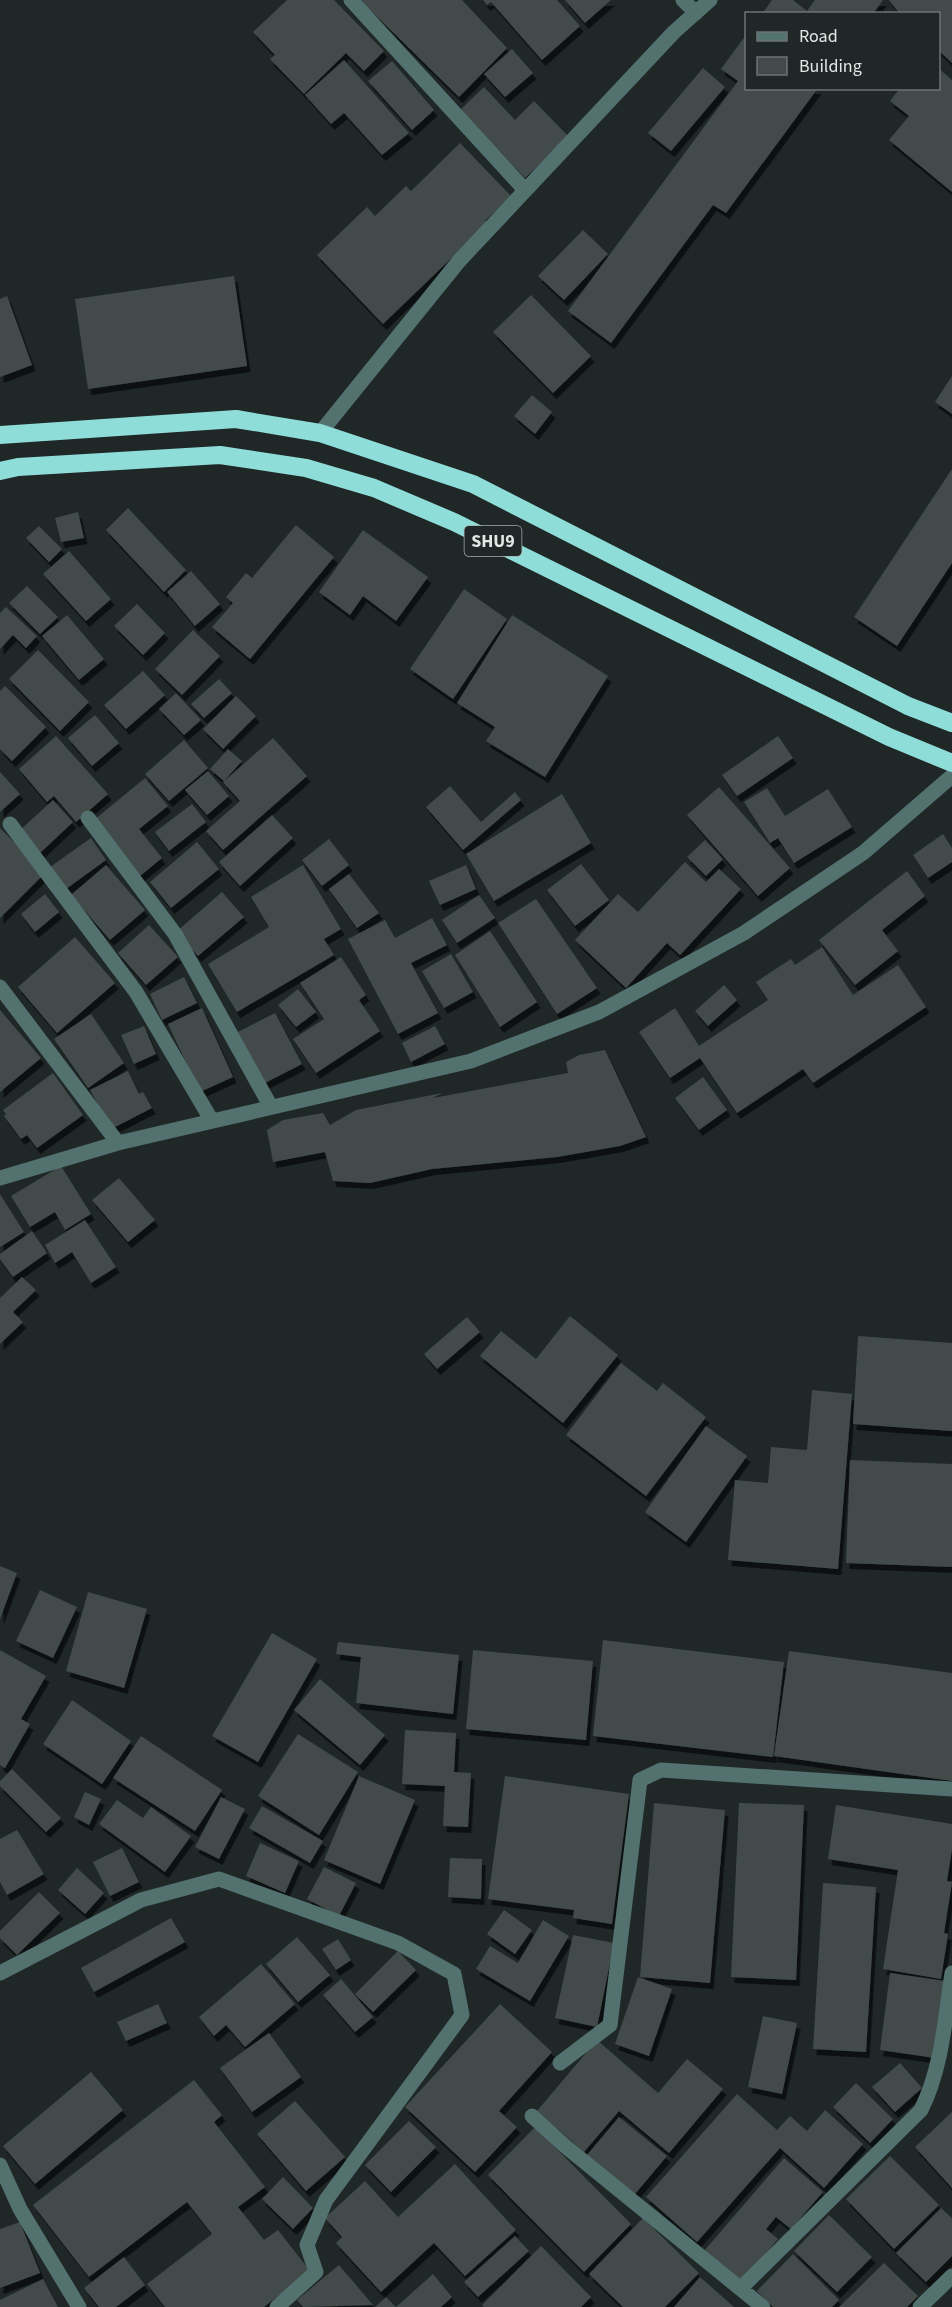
<svg xmlns="http://www.w3.org/2000/svg" width="952" height="2307" font-family="'Source Sans 3',sans-serif">
	<style>
		.building { fill: #424b4a; filter: url(#shadow) }
		.lines { fill: none; stroke-linecap: round; stroke-linejoin: round }
		.minor { stroke: #53716f; stroke-width: 15 }
		.highway { stroke: #8fddd8; stroke-width: 18 }
		.labels { text-anchor: middle; dominant-baseline: central; stroke-width: 5; stroke-linejoin: round; paint-order: stroke }
		.shield { fill: #1f2727; stroke: #a8adad; stroke-width: 1.5 }
		.shield-label { font-size: 18px; font-weight: bold; fill: #e2e7e6 }
	</style>
	<defs>
		<filter id="shadow"><feDropShadow dx="3.5" dy="6" stdDeviation="0" flood-color="#0009"/></filter>
	</defs>
	<rect width="100%" height="100%" fill="#1f2727"/>
	<path class="building" d="M287 0H334L384 51 364 71 346 53 304 94 270 59 275 55 253 32Z
		M363 0H462L507 48 459 97 361 1Z
		M483 0H557L580 26 542 60 491 2 487 5Z
		M565 0H611L585 23Z
		M772 0H793L807 11 815 0H883L873 14H762Z
		M889 0H952V63L938 50V14H900Z
		M746 35V88H818L726 213 713 205 611 343 568 311 738 81 721 69Z
		M512 49 533 73 505 97 484 74Z
		M344 60 409 133 382 155 344 113 331 124 305 95Z
		M392 61 434 110 412 130 368 81Z
		M703 68 725 87 671 151 648 133Z
		M938 68 952 80V192L889 140 909 116 890 101 900 88H938Z
		M484 87 515 120 534 101 569 137 525 178 460 110Z
		M460 143 511 196 485 221 487 224 383 324 317 255 367 207 375 216 406 186 411 191Z
		M583 230 608 254 564 300 538 276Z
		M234 276 247 366 88 389 75 299Z
		M531 295 591 356 553 393 493 332Z
		M7 296 32 365 0 377V299Z
		M952 376V414L935 402Z
		M532 395 552 412 535 434 514 416Z
		M952 469V563L897 646 854 617Z
		M128 508 186 570 164 592 106 530Z
		M78 512 84 538 61 542 55 518Z
		M296 525 334 557 250 659 212 627 233 603 226 597 246 573 252 578Z
		M39 526 62 549 49 562 26 538Z
		M363 530 428 577 396 621 363 596 350 615 319 592Z
		M69 551 111 599 86 621 43 574Z
		M191 571 220 604 195 626 167 592Z
		M27 586 58 617 40 634 9 603Z
		M464 589 507 619 453 699 410 669Z
		M137 604 165 633 143 655 114 626Z
		M6 607 37 636 26 648 13 635 0 649V613Z
		M67 615 104 659 79 680 42 636Z
		M512 615 608 676 545 777 486 741 495 727 457 703Z
		M193 630 220 656 182 695 155 669Z
		M38 650 89 702 60 731 9 679Z
		M143 671 165 695 126 729 104 705Z
		M219 679 232 693 204 718 191 704Z
		M5 686 46 727 12 761 0 749V691Z
		M176 693 201 720 184 735 159 709Z
		M236 696 256 716 223 749 203 729Z
		M95 715 119 743 92 766 68 738Z
		M56 736 108 794 76 822 54 796 47 802 19 769Z
		M778 736 793 758 737 796 722 775Z
		M273 738 307 776 223 850 206 831 240 801 223 782Z
		M184 740 208 768 169 801 145 774Z
		M228 749 242 761 224 781 210 769Z
		M208 771 229 796 207 815 185 790Z
		M0 772 20 794 0 812Z
		M145 778 168 806 139 829 162 858 140 876 94 820Z
		M450 786 481 822 515 792 521 800 463 850 426 807Z
		M719 787 790 868 758 896 687 815Z
		M767 788 785 816 828 789 852 827 794 863 778 838 770 843 744 802Z
		M562 794 591 843 494 901 466 854Z
		M53 800 73 822 39 854 19 831Z
		M192 804 206 822 169 851 155 832Z
		M272 815 293 838 240 886 219 862Z
		M0 828 45 873 0 918Z
		M943 834 952 848V862L928 878 913 855Z
		M91 838 106 860 66 889 50 867Z
		M329 839 349 865 322 886 302 860Z
		M705 840 723 859 706 876 687 857Z
		M197 842 219 869 171 908 150 882Z
		M685 862 706 882 719 869 741 889 680 955 667 943 626 988 575 940 618 894 638 912Z
		M581 864 609 900 575 926 547 890Z
		M106 865 145 910 110 940 71 895Z
		M303 865 341 929 324 939 334 955 237 1012 208 964 269 927 251 897Z
		M466 865 476 889 440 905 429 881Z
		M907 871 925 896 882 930 898 951 855 985 819 940Z
		M349 874 379 913 357 928 329 889Z
		M222 892 244 917 198 956 176 932Z
		M45 894 59 912 35 932 21 914Z
		M479 895 495 918 457 943 442 920Z
		M536 899 597 988 557 1014 498 923Z
		M432 918 447 945 411 963 438 1013 398 1034 348 939 385 920 395 938Z
		M149 925 178 957 146 985 118 953Z
		M490 931 537 1002 500 1027 455 955Z
		M75 937 115 983 57 1033 18 987Z
		M822 947 853 995 898 965 926 1007 813 1083 803 1069 737 1113 700 1058 670 1078 639 1032 675 1008 699 1046 768 1000 756 982 791 959 795 965Z
		M451 954 473 992 444 1008 422 971Z
		M341 957 366 995 359 1000 380 1031 316 1073 293 1039 324 1019 300 983Z
		M184 977 197 1003 162 1020 150 994Z
		M724 985 737 1000 708 1026 695 1011Z
		M298 989 316 1012 296 1027 278 1005Z
		M202 1008 233 1077 200 1092 168 1024Z
		M0 1010 41 1058 0 1092Z
		M275 1013 302 1064 263 1084 236 1033Z
		M91 1014 124 1063 88 1088 54 1039Z
		M144 1026 156 1054 134 1064 121 1035Z
		M435 1026 445 1044 411 1062 402 1043Z
		M605 1050 646 1137 620 1146 557 1157 432 1169 370 1183 333 1181 325 1152 273 1162 267 1130 283 1120 323 1113 330 1125 356 1110 442 1093 433 1098 568 1073 566 1062 579 1055Z
		M128 1071 139 1094 143 1092 152 1108 111 1129 90 1090Z
		M53 1073 83 1115 37 1148 27 1135 21 1139 4 1116 6 1114 3 1110Z
		M703 1077 727 1110 699 1130 675 1098Z
		M61 1166 91 1214 65 1230 55 1212 30 1227 11 1196Z
		M119 1178 155 1220 128 1242 92 1200Z
		M0 1194 24 1232 0 1247Z
		M85 1220 116 1267 91 1283 72 1252 55 1263 45 1245Z
		M32 1231 47 1253 13 1277 0 1259V1254Z
		M22 1277 36 1290 13 1312 23 1322 0 1344V1298Z
		M570 1316 618 1355 563 1423 480 1356 501 1331 536 1359Z
		M467 1317 480 1332 437 1369 424 1354Z
		M858 1336 952 1343V1431L853 1424Z
		M621 1363 657 1391 663 1383 706 1417 646 1496 566 1435Z
		M812 1390 852 1394 838 1569 728 1560 735 1480 768 1483 771 1447 807 1450Z
		M706 1426 747 1456 686 1542 645 1512Z
		M850 1460 952 1464V1567L846 1563Z
		M0 1566 17 1573 0 1619Z
		M40 1590 77 1607 53 1658 16 1641Z
		M88 1592 147 1609 124 1688 66 1671Z
		M272 1633 317 1659 258 1762 212 1736Z
		M603 1640 784 1662 773 1757 593 1736Z
		M338 1642 459 1655 453 1714 356 1703 361 1657 336 1654Z
		M0 1650 46 1676 21 1719 30 1724 5 1768 0 1765Z
		M473 1650 593 1661 586 1740 466 1729Z
		M789 1651 952 1673V1781L774 1756Z
		M320 1679 385 1735 360 1765 294 1710Z
		M72 1700 131 1741 102 1784 43 1744Z
		M405 1730 456 1733 454 1772 471 1773 468 1827 443 1826 445 1786 402 1784Z
		M298 1734 358 1772 319 1835 258 1796Z
		M141 1736 222 1790 195 1831 113 1778Z
		M12 1769 61 1818 46 1832 0 1786V1781Z
		M359 1776 415 1800 380 1884 324 1860Z
		M505 1776 629 1794 612 1924 573 1918 574 1910 488 1899Z
		M85 1792 101 1799 89 1825 74 1817Z
		M221 1797 245 1809 219 1859 195 1847Z
		M117 1800 143 1818 151 1807 191 1836 165 1872 99 1824Z
		M654 1803 725 1810 710 1983 640 1977Z
		M739 1803 804 1805 796 1980 731 1977Z
		M836 1805 952 1824V1849L947 1881 952 1882 944 1933 948 1934 941 1979 883 1969 898 1870 828 1859Z
		M262 1806 323 1841 310 1863 249 1828Z
		M17 1830 44 1874 7 1895 0 1882V1839Z
		M260 1843 299 1861 285 1893 246 1876Z
		M122 1848 139 1882 110 1896 93 1862Z
		M450 1858 482 1859 481 1899 448 1897Z
		M324 1867 356 1883 339 1916 307 1899Z
		M77 1868 104 1893 85 1914 58 1890Z
		M823 1883 876 1887 866 2052 813 2049Z
		M39 1892 60 1913 17 1955 0 1938V1931Z
		M504 1910 532 1930 515 1954 487 1934Z
		M171 1918 185 1942 94 1992 81 1968Z
		M543 1920 569 1936 530 2001 476 1969 490 1946 518 1963Z
		M573 1935 614 1943 597 2027 555 2018Z
		M297 1937 330 1975 298 2002 266 1964Z
		M338 1939 351 1960 336 1970 322 1949Z
		M398 1951 416 1970 373 2012 355 1994Z
		M261 1964 295 2004 245 2047 226 2025 214 2036 199 2017Z
		M890 1973 945 1981 935 2058 880 2050Z
		M638 1977 672 1989 649 2056 615 2044Z
		M341 1979 373 2017 355 2032 323 1995Z
		M158 2004 167 2023 126 2041 117 2022Z
		M500 2004 552 2052 499 2111 517 2127 475 2172 405 2107Z
		M763 2016 797 2023 782 2094 748 2087Z
		M269 2033 301 2077 252 2112 220 2068Z
		M597 2040 658 2093 687 2059 723 2089 669 2153 619 2111 584 2152 537 2111Z
		M900 2063 922 2088 895 2112 872 2087Z
		M91 2072 123 2110 35 2184 3 2146Z
		M194 2080 222 2115 214 2122 265 2187 238 2207 264 2240 278 2230 310 2271 264 2307H165L147 2284 212 2234 187 2202 89 2277 33 2205Z
		M856 2083 893 2119 870 2143 833 2107Z
		M737 2094 777 2130 790 2116 807 2131 825 2110 863 2144 824 2188 780 2148 697 2242 646 2197Z
		M295 2101 345 2157 306 2191 257 2134Z
		M952 2112V2188L915 2147Z
		M619 2117 667 2156 635 2194 587 2155Z
		M409 2121 436 2147 391 2192 365 2165Z
		M535 2127 631 2224 584 2272 488 2175Z
		M890 2156 939 2205 894 2249 846 2199Z
		M784 2158 823 2192 791 2229 776 2217 766 2229 778 2239 741 2282 704 2251Z
		M455 2164 516 2230 465 2276 434 2243 381 2292 336 2243 342 2237 325 2218 365 2181 398 2217Z
		M283 2177 313 2208 293 2229 262 2199Z
		M941 2208 952 2218V2256L926 2282 896 2253Z
		M829 2215 872 2257 837 2292 794 2251Z
		M643 2218 699 2273 665 2307H623L589 2274Z
		M20 2222 40 2273 0 2288V2229Z
		M515 2236 529 2251 478 2297 464 2282Z
		M541 2246 591 2297 581 2307H484L482 2305Z
		M793 2254 839 2300 832 2307H773L757 2291Z
		M124 2257 145 2285 116 2307H99L84 2288Z
		M884 2263 918 2296 907 2307H839Z
		M339 2265 373 2305 303 2307 297 2300Z
		M433 2274 452 2297 441 2307H375L386 2297 396 2307Z
		M700 2277 734 2307H674Z
		M43 2279 58 2307H0V2300Z"/>
	<g class="lines">
		<path class="minor" d="M351 0 525 190
			M683 0 696 13
			M320 433 459 261 674 32 710 0
			M88 818 175 934 271 1107
			M10 824 136 992 212 1121
			M0 987 118 1143
			M0 1178 118 1143 471 1061 599 1012 744 933 863 853 952 776
			M0 1973 141 1900 219 1879 398 1943 454 1974 462 2015 326 2200 307 2245 316 2272 277 2307
			M560 2063 610 2025 640 1780 661 1770 952 1789
			M532 2116 565 2146 763 2307
			M0 2165 20 2209 79 2307
			M741 2288 921 2110C942 2068 945 2019 952 1973
			M920 2307 952 2276"/>
		<path class="highway" d="M0 435 236 419 320 433 473 484 908 706 952 723
			M0 471 18 467 220 455 306 468 374 488 454 522 889 737 952 763"/>
	</g>
	<g class="labels">
		<rect class="shield" x="464.5" y="526" width="57" height="30" rx="4.5"/>
		<g class="shield-label">
			<text x="493" y="541">SHU9</text>
		</g>
	</g>
	<rect x="745" y="12" width="195" height="78" fill="#1f2727" stroke="#6d7473" stroke-width="1.5"/>
	<rect x="757" y="32" width="30" height="9" fill="#53716f" stroke="#6d7473" stroke-width="1.5"/>
	<text x="799" y="42" font-size="18" fill="#e2e7e6">Road</text>
	<rect x="757" y="57" width="30" height="18" fill="#424b4a" stroke="#6d7473" stroke-width="1.5"/>
	<text x="799" y="72" font-size="18" fill="#e2e7e6">Building</text>
</svg>
